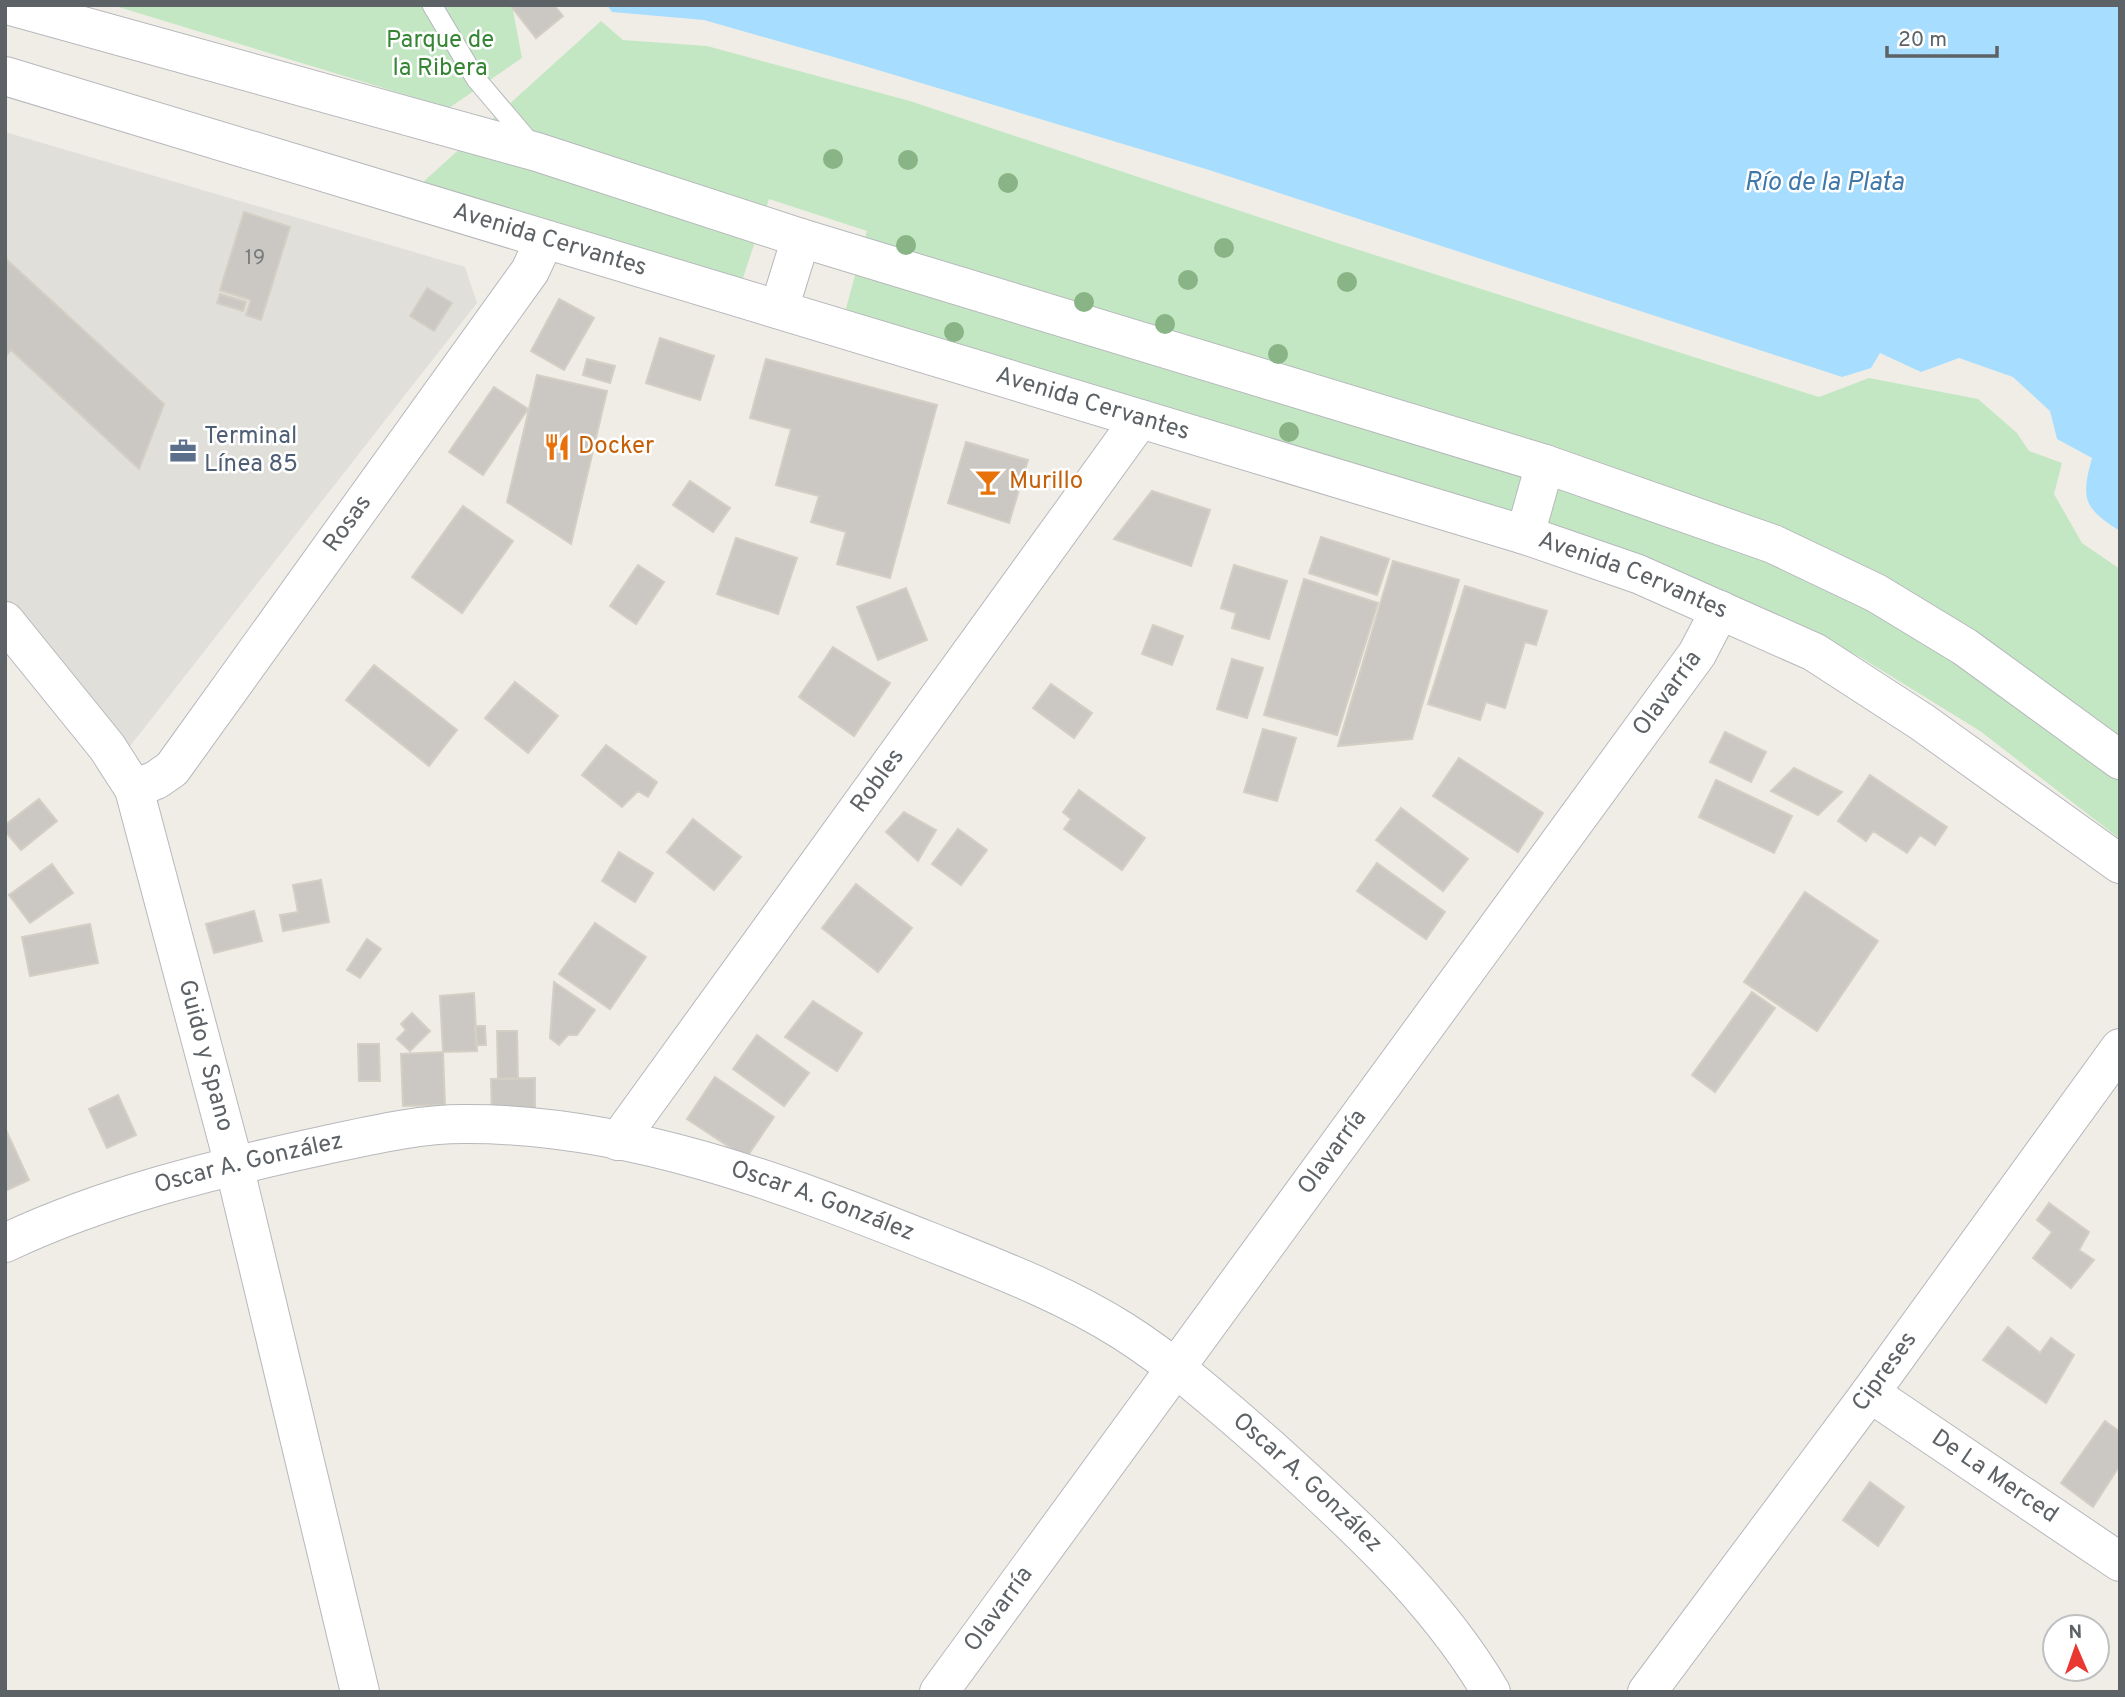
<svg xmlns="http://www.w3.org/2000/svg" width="2125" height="1697" font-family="Overpass,sans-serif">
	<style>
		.industrial { fill: #e1dfda }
		.green { fill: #c4e7c3 }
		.water { fill: #a7ddff }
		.building { fill: #cbc8c3; stroke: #d4cfc4; stroke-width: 2 }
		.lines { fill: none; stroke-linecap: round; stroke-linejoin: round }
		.service-casing { stroke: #b6b8bc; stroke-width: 21 }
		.minor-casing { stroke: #b6b8bc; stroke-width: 40 }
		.tertiary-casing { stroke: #b6b8bc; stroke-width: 40 }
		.service { stroke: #fff; stroke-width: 19 }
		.minor { stroke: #fff; stroke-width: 38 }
		.tertiary { stroke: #fff; stroke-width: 38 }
		.tree { fill: #89b485 }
		.labels { text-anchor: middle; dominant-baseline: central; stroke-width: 5; stroke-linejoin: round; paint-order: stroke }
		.number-label { font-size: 21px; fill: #787c7d }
		.park-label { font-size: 24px; fill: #358535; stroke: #fff }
		.street-label { font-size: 24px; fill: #5d6266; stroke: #fff }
		.service-label { font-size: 24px; fill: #4e5e75; stroke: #fff; text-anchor: start }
		.food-label { font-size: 24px; fill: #c56008; stroke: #fff; text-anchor: start }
		.water-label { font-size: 26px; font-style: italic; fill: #4078a9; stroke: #fff }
	</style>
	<rect width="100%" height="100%" fill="#f0ede6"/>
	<path class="industrial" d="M5 132 465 267 477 303 127 750 5 599Z"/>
	<path class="green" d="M112 5H512L522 58 449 108Z
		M601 21 623 40 707 46 910 101 1331 241 1819 397 1869 378 1978 399 2017 433 2029 451 2062 463 2054 494 2082 543 2120 569V839L1980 731 1860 657 1762 607 1626 554 844 316 867 231 769 199 741 284 422 183Z"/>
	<path class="water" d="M607 5H2120V531C2083 508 2081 498 2092 458L2057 439 2050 411 2013 377 1959 358 1921 372 1880 353 1871 368 1842 377 1206 169 858 64 704 20 612 12Z"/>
	<path class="building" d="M510 5H554L563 16 536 38Z
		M244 212 290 227 261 320 246 315 251 300 220 290Z
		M5 258 164 404 139 469 11 350 5 357Z
		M427 288 452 303 434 331 410 316Z
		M220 294 246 302 243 311 217 303Z
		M559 299 594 318 564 370 531 351Z
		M660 338 714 356 700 400 646 383Z
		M587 359 615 366 610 383 583 375Z
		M766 359 937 405 890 578 837 564 846 532 811 522 819 496 776 485 791 429 750 418Z
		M537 375 607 391 571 544 507 502Z
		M494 387 528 409 483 475 449 452Z
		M966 442 1028 460 1009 523 948 503Z
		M690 481 730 508 713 532 673 505Z
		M1152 491 1210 510 1191 566 1114 539Z
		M463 506 513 541 462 613 412 577Z
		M1321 537 1389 559 1377 595 1309 573Z
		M736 538 797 558 778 614 717 594Z
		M1393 561 1459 580 1412 739 1338 746Z
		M638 565 664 582 636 624 610 606Z
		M1234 565 1287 581 1269 639 1232 628 1236 613 1221 608Z
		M1304 579 1378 603 1337 735 1264 715Z
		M1465 586 1547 611 1536 645 1525 642 1505 708 1486 702 1480 720 1428 704Z
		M906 588 927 640 878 660 857 607Z
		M1153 625 1183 636 1172 665 1142 654Z
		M833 647 890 683 854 736 799 697Z
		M1232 659 1263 668 1247 718 1217 709Z
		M374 665 457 730 429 766 346 700Z
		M515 682 558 716 528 753 485 718Z
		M1051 684 1092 713 1074 738 1033 708Z
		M1263 729 1296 738 1277 801 1244 792Z
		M1725 732 1766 752 1751 782 1710 762Z
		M606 745 657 782 648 797 638 791 622 807 582 775Z
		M1459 758 1543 813 1518 852 1433 796Z
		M1794 768 1842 792 1818 815 1771 791Z
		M1870 775 1947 827 1935 845 1920 835 1907 853 1873 831 1866 841 1838 821Z
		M1716 780 1792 816 1774 853 1699 817Z
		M1079 790 1145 838 1122 870 1064 829 1071 819 1063 812Z
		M39 799 57 821 21 850 5 831V825Z
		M1401 808 1468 859 1443 891 1376 840Z
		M904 812 936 830 918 861 886 832Z
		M693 819 741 857 714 890 667 852Z
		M958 829 987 850 961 885 932 864Z
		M619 852 653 873 635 902 602 881Z
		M1377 863 1445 912 1426 939 1357 891Z
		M52 864 73 893 30 923 9 895Z
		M321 880 329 922 283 931 280 915 298 912 293 885Z
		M856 884 912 928 878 972 822 928Z
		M1805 892 1878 941 1817 1031 1744 982Z
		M254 911 262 941 214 953 206 924Z
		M595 923 646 957 610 1009 559 974Z
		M90 924 98 963 30 976 22 937Z
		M367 939 381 949 360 978 347 970Z
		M554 982 595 1010 577 1035H568L559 1045 550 1038Z
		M1752 992 1775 1008 1715 1092 1692 1075Z
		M474 993 477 1051 443 1052 440 996Z
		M813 1001 862 1033 837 1071 785 1037Z
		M412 1013 430 1031 410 1051 397 1039 406 1030 401 1024Z
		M475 1026H485L486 1045H476Z
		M497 1031H517L518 1079H498Z
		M757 1035 809 1073 784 1106 733 1069Z
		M358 1044H379L380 1081H359Z
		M443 1052 445 1105 403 1106 401 1054Z
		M715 1077 774 1117 746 1158 687 1119Z
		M535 1078V1118L492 1119 491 1079Z
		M118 1095 136 1135 107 1148 89 1109Z
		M5 1128 29 1180 5 1191Z
		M2049 1203 2089 1232 2079 1250 2094 1260 2071 1288 2033 1258 2052 1232 2037 1220Z
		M2008 1327 2040 1353 2051 1338 2074 1355 2046 1403 1983 1360Z
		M2105 1421 2120 1432V1465L2093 1507 2061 1483Z
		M1870 1482 1904 1507 1878 1546 1843 1520Z"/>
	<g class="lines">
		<defs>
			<path id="service" d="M432 5 476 79 532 145"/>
			<g id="minor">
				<path id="s1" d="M5 621 107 747 134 789 234 1165 360 1692"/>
				<path id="s2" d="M134 789 156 780 172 769 530 271 544 241"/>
				<path id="s3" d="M618 1141 1140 419"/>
				<path id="s4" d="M5 1243C104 1196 215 1169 321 1146 368 1136 416 1124 464 1124 626 1123 783 1183 931 1242 996 1268 1063 1293 1123 1331 1175 1364 1223 1407 1269 1447 1349 1519 1436 1598 1491 1692"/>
				<path id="s5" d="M1870 1393 2120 1562"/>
				<path id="s6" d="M939 1692 1697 654 1720 610"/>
				<path id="s7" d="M1647 1692 1870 1393 2120 1048"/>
			</g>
			<g id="tertiary">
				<path d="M7 5 537 152 801 238 1545 464 1773 544 1876 593 1965 647 2120 760"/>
				<path id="s8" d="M5 76 1525 535 1638 574 1814 652 1922 722 2120 864"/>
				<path d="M779 309 801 238"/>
				<path d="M1525 535 1545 464"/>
			</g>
		</defs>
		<use href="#service" class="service-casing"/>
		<use href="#minor" class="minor-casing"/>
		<use href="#tertiary" class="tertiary-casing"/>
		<use href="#service" class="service"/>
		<use href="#minor" class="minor"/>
		<use href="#tertiary" class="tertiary"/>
	</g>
	<g class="tree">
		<circle cx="833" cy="159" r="10"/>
		<circle cx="908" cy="160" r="10"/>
		<circle cx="1008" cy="183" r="10"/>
		<circle cx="906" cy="245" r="10"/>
		<circle cx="1224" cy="248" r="10"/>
		<circle cx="1188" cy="280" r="10"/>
		<circle cx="1347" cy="282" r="10"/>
		<circle cx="1084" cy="302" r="10"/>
		<circle cx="1165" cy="324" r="10"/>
		<circle cx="954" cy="332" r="10"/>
		<circle cx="1278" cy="354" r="10"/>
		<circle cx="1289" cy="432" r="10"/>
	</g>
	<defs>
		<symbol id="restaurant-bare" viewBox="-9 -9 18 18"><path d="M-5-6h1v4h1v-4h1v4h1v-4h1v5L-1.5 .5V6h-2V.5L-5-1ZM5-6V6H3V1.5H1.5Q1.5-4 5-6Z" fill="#e8710a" stroke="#fff" stroke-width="2.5" paint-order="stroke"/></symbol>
		<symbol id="office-bare" viewBox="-9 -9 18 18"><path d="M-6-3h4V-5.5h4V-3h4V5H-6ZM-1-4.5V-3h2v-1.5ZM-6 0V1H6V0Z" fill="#5c6f8a" stroke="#fff" stroke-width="2.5" paint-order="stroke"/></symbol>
		<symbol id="bar-bare" viewBox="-9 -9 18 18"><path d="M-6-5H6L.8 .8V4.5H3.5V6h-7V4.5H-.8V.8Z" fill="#e8710a" stroke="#fff" stroke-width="2.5" paint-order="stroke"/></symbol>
	</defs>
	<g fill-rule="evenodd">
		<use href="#restaurant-bare" x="538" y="428" width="38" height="38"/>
		<use href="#office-bare" x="164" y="432" width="38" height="38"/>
		<use href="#bar-bare" x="969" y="463" width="38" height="38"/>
	</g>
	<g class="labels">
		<g class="number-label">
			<text x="255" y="258">19</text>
		</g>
		<g class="park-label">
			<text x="440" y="41">Parque de<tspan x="440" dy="28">la Ribera</tspan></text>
		</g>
		<g class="street-label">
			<text stroke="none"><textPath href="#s8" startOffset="569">Avenida Cervantes</textPath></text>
			<text stroke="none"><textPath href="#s8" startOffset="1136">Avenida Cervantes</textPath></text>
			<text stroke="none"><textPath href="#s2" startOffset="345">Rosas</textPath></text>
			<text stroke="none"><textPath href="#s8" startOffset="1703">Avenida Cervantes</textPath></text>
			<text stroke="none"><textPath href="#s6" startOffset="1236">Olavarría</textPath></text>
			<text stroke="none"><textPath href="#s3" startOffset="444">Robles</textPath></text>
			<text stroke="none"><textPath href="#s1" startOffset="488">Guido y Spano</textPath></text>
			<text stroke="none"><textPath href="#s6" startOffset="668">Olavarría</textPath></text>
			<text stroke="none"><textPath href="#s4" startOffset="257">Oscar A. González</textPath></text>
			<text stroke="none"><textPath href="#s4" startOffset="845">Oscar A. González</textPath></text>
			<text stroke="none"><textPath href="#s7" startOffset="399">Cipreses</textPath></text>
			<text stroke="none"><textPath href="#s5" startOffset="150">De La Merced</textPath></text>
			<text stroke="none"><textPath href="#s4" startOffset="1412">Oscar A. González</textPath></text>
			<text stroke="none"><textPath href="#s6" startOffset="102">Olavarría</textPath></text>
		</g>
		<g class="service-label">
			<text x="204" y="437">Terminal<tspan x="204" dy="28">Línea 85</tspan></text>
		</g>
		<g class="food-label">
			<text x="578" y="447">Docker</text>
			<text x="1009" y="482">Murillo</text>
		</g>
		<g class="water-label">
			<text x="1824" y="183">Río de la Plata</text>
		</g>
	</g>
	<rect width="2125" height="1697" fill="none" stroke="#5d6266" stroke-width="14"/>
	<g transform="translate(2076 1648) rotate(358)"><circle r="33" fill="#ffffff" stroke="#bec0c2" stroke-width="2"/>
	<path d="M0-5L12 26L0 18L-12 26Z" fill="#e93732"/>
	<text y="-10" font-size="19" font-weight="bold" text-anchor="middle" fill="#5d6266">N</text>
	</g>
	<path d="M1887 46v10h110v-10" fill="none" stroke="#5d6266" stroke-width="3.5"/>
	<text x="1898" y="46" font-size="21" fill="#5d6266" stroke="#ffffff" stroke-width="5" paint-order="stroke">20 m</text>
</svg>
